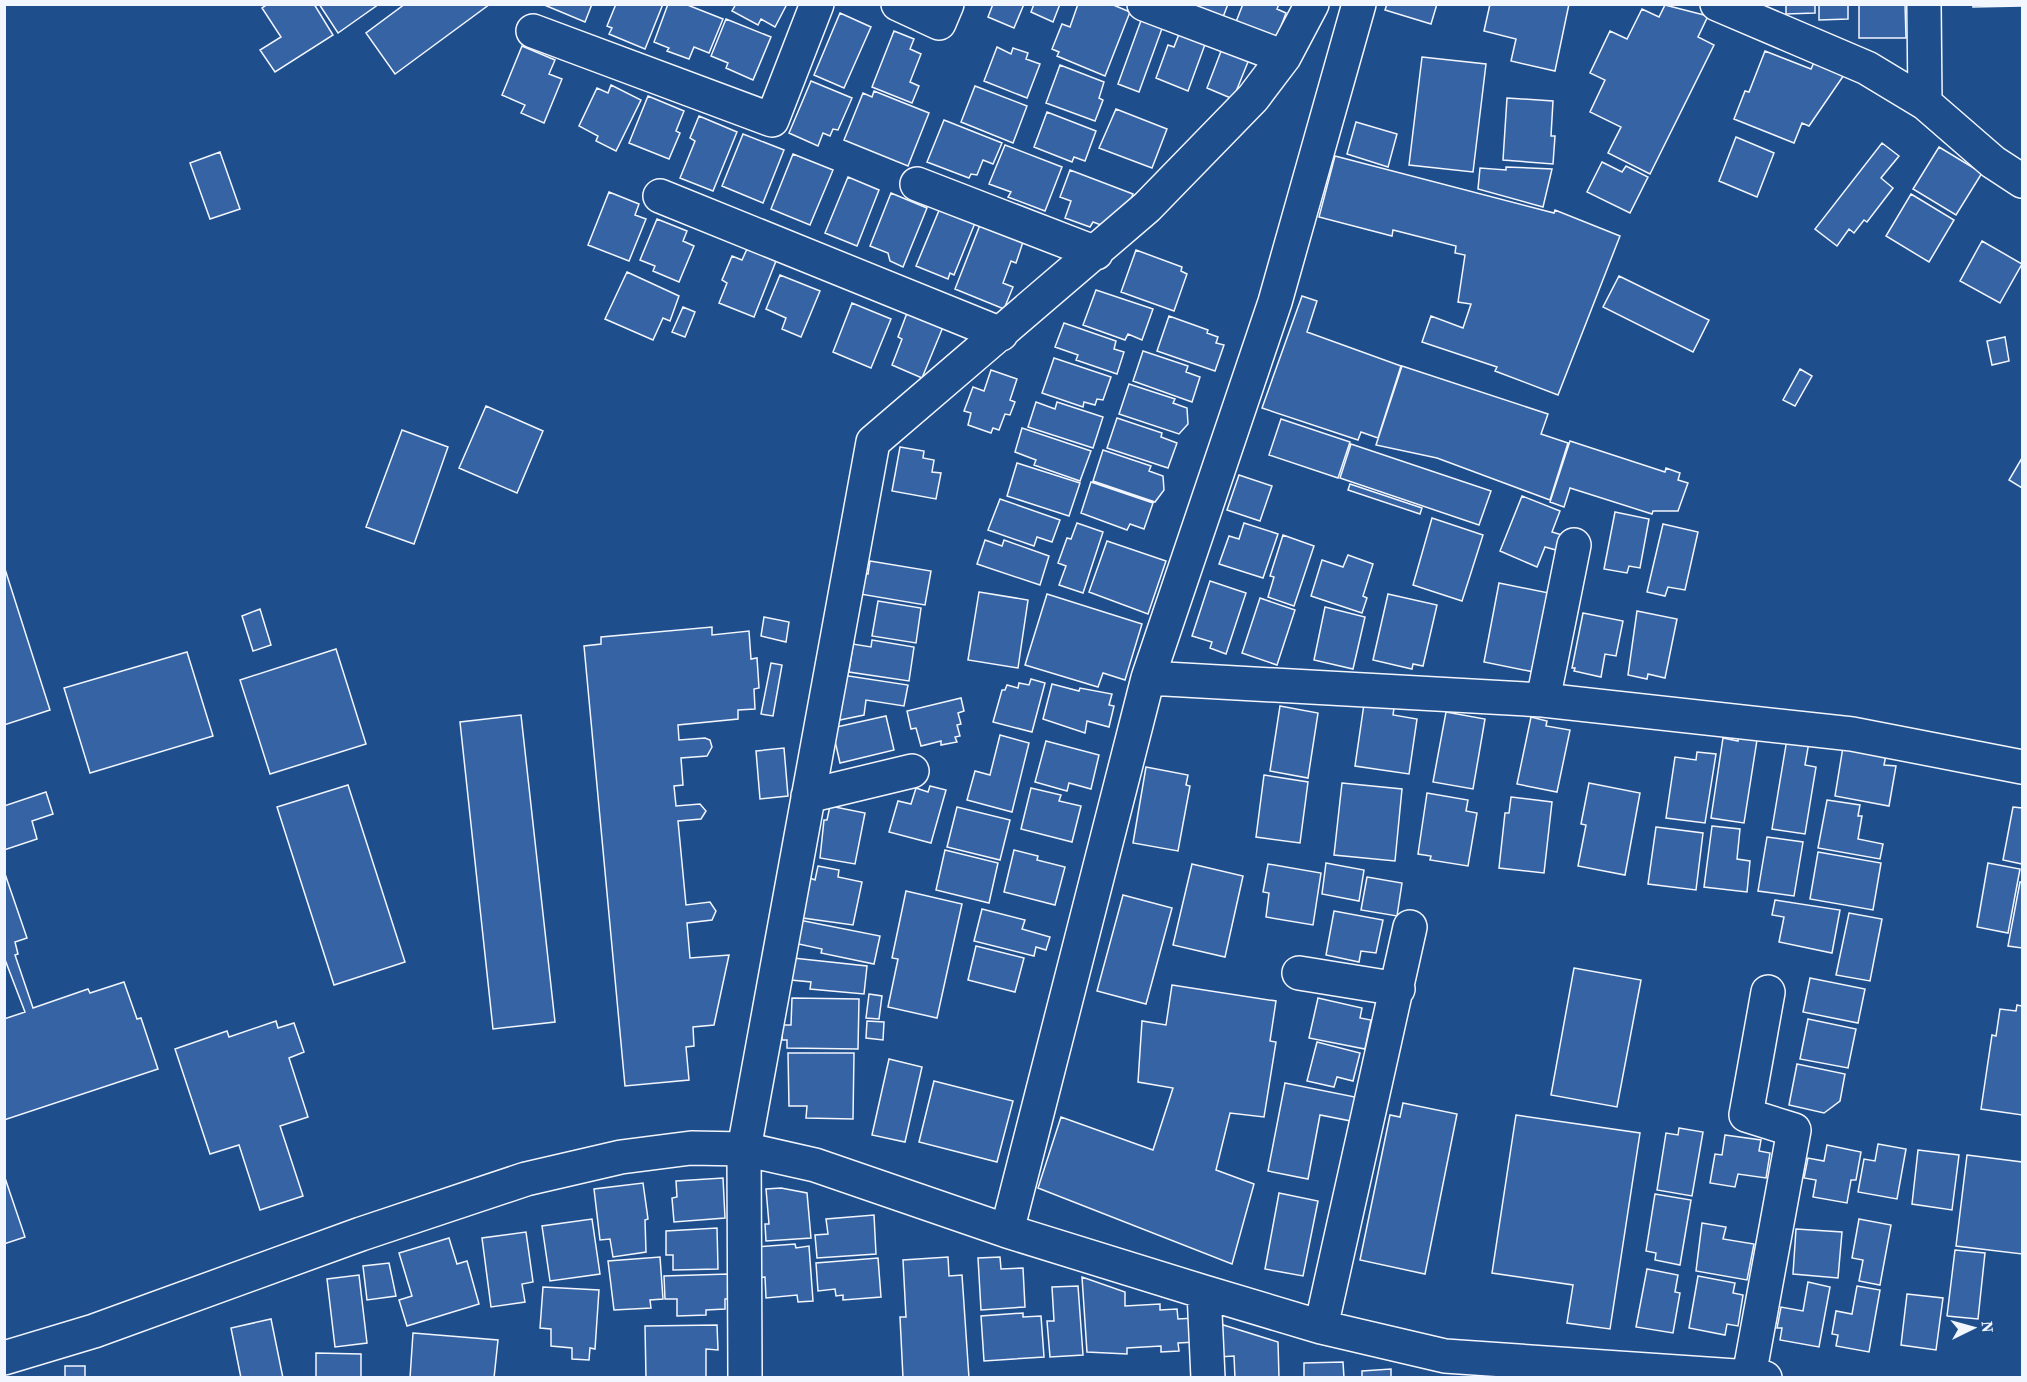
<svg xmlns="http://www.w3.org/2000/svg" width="2027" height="1382" font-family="'Source Serif 4',serif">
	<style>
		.building { fill: #3563a3; stroke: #f2f6ff; stroke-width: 1.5 }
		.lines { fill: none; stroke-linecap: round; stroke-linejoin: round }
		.minor-casing { stroke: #f2f6ff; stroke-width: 36 }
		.minor { stroke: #1f4e8c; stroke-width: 33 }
	</style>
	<rect width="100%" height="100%" fill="#1f4e8c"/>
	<path class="building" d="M268 4H314L333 35 275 72 260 50 281 37 262 8Z
		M319 4H379L338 33Z
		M405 4H490L395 74 366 33Z
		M542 4H592L585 22Z
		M616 4H663L645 49 609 34 612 28 607 26Z
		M668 4H685L723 19 709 53 694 47 689 59 667 51 669 48 654 42Z
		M736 4H787L775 27 761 19 758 25 732 11Z
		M993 4H1024L1014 28 988 17Z
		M1034 4H1060L1053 22 1031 12Z
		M1078 4H1111L1130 12 1105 76 1057 56 1059 52 1052 49 1062 24 1070 27Z
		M1170 4H1228L1220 25Z
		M1243 4H1279L1277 9 1286 13 1277 37 1234 27Z
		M1387 4H1437L1431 24 1385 10Z
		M1490 4H1569L1555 71 1511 61 1516 39 1484 31Z
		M1786 4H1815V13L1786 14Z
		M1819 4H1848V19L1819 20Z
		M1859 4H1905L1906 38H1859Z
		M1973 4H2022V6L1973 7Z
		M1665 5 1708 16 1698 37 1714 45 1650 174 1608 153 1621 127 1590 112 1605 80 1590 73 1610 31 1627 39 1642 9 1659 17Z
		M840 13 871 27 844 88 814 75Z
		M1143 15 1164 23 1139 92 1118 84Z
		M726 19 771 37 753 80 726 68 728 63 711 56Z
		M1181 29 1207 39 1188 91 1156 78 1168 45 1174 47Z
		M894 31 914 39 910 49 921 54 910 82 919 86 912 103 872 87Z
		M522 46 555 60 549 74 562 79 544 123 521 113 525 105 502 95Z
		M1223 46 1250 57 1233 99 1207 88Z
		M997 47 1011 54 1013 48 1028 53 1026 59 1040 64 1027 98 984 81Z
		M1765 51 1811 69 1816 58 1844 75 1809 126 1802 123 1794 143 1734 119 1745 91 1749 92Z
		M1422 57 1486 64 1473 172 1409 165Z
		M1060 65 1104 82 1099 98 1103 100 1095 121 1046 103Z
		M811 81 852 98 838 130 833 129 830 136 823 133 818 146 789 133Z
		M611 85 641 100 616 151 596 141 598 136 579 126 597 88 608 93Z
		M975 86 1027 106 1013 143 961 122Z
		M874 91 929 113 908 166 844 140 863 93 872 97Z
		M648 96 684 111 676 131 680 133 669 159 629 143Z
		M1507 98 1553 101 1551 136H1555L1553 164 1503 160Z
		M1116 109 1167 129 1152 168 1099 148Z
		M1047 112 1096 131 1085 161 1074 157 1072 162 1034 147Z
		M699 116 737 132 713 191 680 178 695 141 690 138Z
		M944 120 1002 143 993 164 983 160 977 175 971 174 969 178 927 162Z
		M1356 122 1397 134 1388 167 1347 154Z
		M743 134 784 150 763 203 722 186Z
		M1736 137 1774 153 1757 197 1719 181Z
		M1882 143 1899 156 1881 178 1893 188 1867 222 1864 220 1854 233 1849 229 1837 246 1815 229Z
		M1005 145 1062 167 1045 211 1008 197 1011 192 989 184Z
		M1939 147 1982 173 1956 215 1913 189Z
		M220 152 240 209 210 219 190 163Z
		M793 154 833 170 810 225 771 209Z
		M1335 156 1554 213 1555 210 1620 236 1558 395 1495 371 1497 367 1422 342 1431 316 1463 328 1471 304 1458 302 1465 255 1455 253 1456 246 1393 230 1392 236 1319 217Z
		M1602 162 1622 172 1626 166 1648 177 1630 213 1587 192Z
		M1506 167 1552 169 1543 207 1478 189 1480 168 1506 170Z
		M1070 170 1133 194 1127 210 1109 228 1093 222 1090 227 1065 218 1071 201 1060 197Z
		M848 177 879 190 857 246 825 233Z
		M609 192 639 204 635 215 646 219 629 261 588 245Z
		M891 193 927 208 903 267 890 261 888 253 870 246Z
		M1911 194 1954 220 1929 262 1886 236Z
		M940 208 975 223 954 275 950 273 948 279 916 266Z
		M657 219 687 231 683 241 694 246 679 282 653 271 655 266 640 260Z
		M980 225 1023 242 1016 263 1011 261 1003 283 1013 287 1004 309 955 289Z
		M1982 241 2022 264 2000 303 1960 281Z
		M747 249 776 261 754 317 719 303 727 283 722 280 732 256 742 260Z
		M1136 250 1182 267 1181 271 1187 274 1174 311 1121 292Z
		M627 272 679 296 670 321 663 318 653 340 605 319Z
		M780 275 820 291 801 337 782 329 786 318 766 309Z
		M1619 276 1709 320 1693 352 1603 307Z
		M1096 290 1153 309 1142 340 1128 334 1125 340 1083 325Z
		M1302 296 1317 301 1307 332 1401 366 1378 438 1361 432 1358 440 1262 408Z
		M852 303 891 319 871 368 833 352Z
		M683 307 695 312 685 337 672 332Z
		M907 313 943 327 922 378 892 365 902 339 898 337Z
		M1169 316 1208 330 1207 333 1218 337 1216 343 1224 345 1215 371 1157 351Z
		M1064 323 1116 341 1114 349 1124 352 1117 374 1076 360 1078 355 1055 347Z
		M2005 337 2009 361 1992 365 1987 341Z
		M1143 351 1188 366 1186 372 1200 377 1192 402 1133 381Z
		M1054 358 1111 377 1103 400 1097 399 1095 405 1084 402 1083 407 1042 393Z
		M1402 366 1548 414 1541 434 1568 443 1550 500 1437 458 1376 445Z
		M1800 369 1812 376 1795 406 1783 400Z
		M991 370 1017 379 1010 400 1015 402 1010 415 1005 414 999 430 993 428 991 433 968 425 971 413 964 411 973 387 984 391Z
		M1129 384 1175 399 1173 403 1187 408 1188 424 1179 434 1119 414Z
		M1036 402 1055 409 1057 402 1103 417 1093 448 1028 427Z
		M486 406 543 431 517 493 459 468Z
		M1117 418 1162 433 1161 437 1177 443 1168 468 1107 448Z
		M1281 419 1350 442 1338 478 1269 455Z
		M1022 428 1091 451 1080 481 1034 465 1036 460 1015 452Z
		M402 430 448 447 414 544 366 527Z
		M1570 441 1665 472 1666 468 1680 473 1678 480 1688 483 1678 511H1653L1652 514 1570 488 1564 507 1550 502Z
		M1351 444 1491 491 1479 525 1340 478Z
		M900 447 924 451 923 458 934 460 932 472 941 473 936 499 892 491Z
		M1103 450 1151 466 1149 471 1163 476 1164 490 1155 502 1093 481Z
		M2022 458V488L2009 480Z
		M1017 463 1080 483 1069 516 1007 496Z
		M1239 475 1272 486 1260 521 1227 510Z
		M1091 482 1153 503 1144 529 1130 524 1127 530 1081 513Z
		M1350 484 1422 508 1420 514 1348 490Z
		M1522 496 1560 511 1552 532 1562 535 1556 550 1545 547 1537 567 1500 551Z
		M1000 499 1060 520 1052 542 1037 537 1034 546 988 530Z
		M1615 512 1649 519 1640 568 1629 566 1627 573 1604 569Z
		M1432 518 1483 535 1462 601 1413 585Z
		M1077 523 1103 532 1083 593 1059 585 1066 566 1058 563 1067 538 1071 539Z
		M1244 523 1278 534 1263 578 1219 564 1229 536 1239 539Z
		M1663 524 1698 532 1685 590 1668 587 1665 596 1647 592Z
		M1283 535 1314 546 1294 606 1268 597 1274 577 1270 576Z
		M985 540 1002 546 1004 540 1049 556 1040 585 977 564Z
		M1107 541 1166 561 1148 614 1089 592Z
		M1348 555 1373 564 1363 596 1367 598 1362 613 1311 596 1322 560 1343 567Z
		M870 561 931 571 925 605 860 594 864 573 868 574Z
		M4 566 50 710 4 725Z
		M1210 581 1246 593 1226 654 1210 648 1212 642 1192 636Z
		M1499 583 1549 593 1534 672 1484 662Z
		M979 592 1028 600 1018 668 968 660Z
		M1047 594 1142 624 1125 680 1103 673 1098 687 1025 665Z
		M1388 594 1437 605 1423 666 1413 664 1412 669 1373 660Z
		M1260 598 1295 610 1277 665 1242 653Z
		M878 601 921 608 916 643 872 636Z
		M1325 607 1365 617 1353 669 1314 660Z
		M260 609 271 645 253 651 242 616Z
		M1637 611 1677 619 1665 678 1648 674 1647 679 1628 675Z
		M1583 613 1623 621 1616 656 1605 654 1601 677 1574 671 1575 668H1572Z
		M764 617 789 622 786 642 761 636Z
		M712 627V635L749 631 751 659 757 658 759 688 754 689 755 709 738 710V719L678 725 679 740 705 738 710 740 712 747 707 756 681 758 683 785 674 786 676 806 700 804 706 811 701 819 678 821 686 905 710 902 716 911 712 920 687 923 690 958 729 955 714 1025 693 1027 694 1046 686 1047 689 1080 625 1086 584 646 601 644V637Z
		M872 640 914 647 909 681 849 672 853 644 871 647Z
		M336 649 366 744 270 774 240 680Z
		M187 652 213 736 90 773 64 688Z
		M771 663 782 665 773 716 761 714Z
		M842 675 908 685 904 706 866 700 864 715 835 721Z
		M1031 679 1045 683 1032 732 993 722 1002 690H1005L1007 685 1018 688 1019 683 1029 685Z
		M1052 684 1079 691 1080 688 1112 694 1109 705 1114 706 1109 727 1087 721 1085 733 1043 719Z
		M961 698 964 711 958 713 961 724 957 725 960 736 955 737 957 742 941 745V741L921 746 916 728 911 729 907 711Z
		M1364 704 1394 708 1393 715 1417 719 1409 774 1355 766Z
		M1280 706 1318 713 1308 778 1270 771Z
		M1446 712 1485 719 1473 789 1433 782Z
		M521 715 555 1022 493 1029 460 722Z
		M886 716 894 750 840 763 832 728Z
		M1531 717 1547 721 1546 726 1570 730 1557 792 1517 784Z
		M1739 733 1757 740 1744 823 1711 818 1723 738 1738 741Z
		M1000 735 1029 743 1012 812 967 800 975 771 990 775Z
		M1787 739 1809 742 1805 765 1816 767 1805 834 1772 829Z
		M1046 741 1099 755 1091 789 1069 783 1067 791 1035 782Z
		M1843 747 1886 755 1884 765 1896 766 1889 806 1835 796Z
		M784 748 788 796 760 799 756 751Z
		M1697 752 1716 754 1705 823 1666 818 1675 757 1696 760Z
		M1146 767 1188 775 1186 785 1190 786 1178 851 1133 843Z
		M1264 775 1308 782 1300 843 1256 837Z
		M1342 783 1402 789 1395 861 1334 855Z
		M1589 783 1640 793 1625 875 1578 866 1586 825 1581 824Z
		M348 785 405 962 334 985 277 807Z
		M930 786 946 790 931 843 889 832 898 801 911 804 916 788 928 792Z
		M1031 788 1061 795 1059 801 1081 806 1072 842 1021 829Z
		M46 792 53 814 32 821 37 839 4 850V806Z
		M1427 793 1468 800 1466 811 1477 813 1468 866 1430 860 1431 856 1418 854Z
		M1511 797 1552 802 1544 873 1499 868 1505 813H1509Z
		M1827 800 1860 805 1858 816H1862L1858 839 1883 844 1880 859 1818 848Z
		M830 806 865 813 855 864 820 858 824 820H827Z
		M957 807 1010 820 1000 860 947 847Z
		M2013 807 2022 808V864L2003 860Z
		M1712 826 1740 829 1737 859 1750 861 1747 892 1704 887Z
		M1656 827 1703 833 1696 890 1648 884Z
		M1767 837 1803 842 1794 896 1758 891Z
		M945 850 998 863 989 903 936 890Z
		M1014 850 1038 856 1037 860 1065 867 1055 905 1004 892Z
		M1818 852 1881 863 1873 910 1810 899Z
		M1326 863 1364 870 1359 901 1322 894Z
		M1988 863 2020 869 2008 933 1977 927Z
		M1192 864 1243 876 1225 957 1173 945Z
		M1268 864 1321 873 1313 925 1266 917 1269 893 1263 892Z
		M818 866 839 870 838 877 862 882 853 925 803 918 810 878 815 880Z
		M4 871 27 938 15 942 18 954 15 955 33 1008 88 989 90 993 124 982 137 1019 141 1018 158 1069 4 1120V1019L25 1012 4 957Z
		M1367 877 1402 883 1397 916 1361 910Z
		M2020 882H2022V948L2008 946Z
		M906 891 962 904 937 1018 888 1007 898 959 892 958Z
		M1123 895 1172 908 1146 1004 1097 991Z
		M1775 900 1840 910 1832 953 1779 942 1784 917 1772 915Z
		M982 909 1025 920 1022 929 1050 937 1046 950 1036 947 1034 956 974 941Z
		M1334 911 1383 920 1376 953 1361 951 1359 962 1326 955Z
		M1849 913 1882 919 1870 981 1836 975Z
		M799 920 880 936 874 964 821 953 822 949 794 943Z
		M976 946 1024 958 1015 992 968 980Z
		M793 958 867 966 864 994 810 989 811 982 791 980Z
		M1574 968 1641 980 1617 1107 1551 1095Z
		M1810 978 1865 989 1858 1023 1803 1012Z
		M1172 985 1276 1001 1270 1041 1276 1042 1264 1117 1230 1113 1216 1170 1254 1184 1232 1264 1038 1188 1061 1117 1153 1150 1173 1088 1138 1082 1142 1021 1166 1025Z
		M869 994 882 996 879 1019 866 1018Z
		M792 998 859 999 858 1049 787 1048V1040H782V1025H791Z
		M1318 998 1362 1008 1360 1018 1371 1020 1365 1049 1309 1038Z
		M2017 1005 2022 1006V1115L1981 1109 1992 1035 1996 1036 2000 1009 2016 1011Z
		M1808 1019 1856 1029 1848 1068 1800 1059Z
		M276 1021 278 1028 294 1023 304 1052 289 1058 308 1117 280 1126 303 1196 260 1210 239 1145 210 1154 175 1049 227 1031 229 1037Z
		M867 1021 884 1022 883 1040 866 1038Z
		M1317 1042 1360 1053 1353 1081 1337 1077 1334 1087 1307 1081Z
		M788 1053H854L853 1119 806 1118 807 1106H789Z
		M889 1059 922 1067 905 1142 872 1135Z
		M1797 1064 1845 1074 1840 1101 1824 1113 1789 1105Z
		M934 1081 1013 1101 997 1162 919 1142Z
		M1285 1083 1360 1098 1356 1122 1320 1115 1308 1179 1268 1171Z
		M1403 1103 1457 1114 1425 1274 1360 1260 1390 1115 1400 1117Z
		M1516 1115 1640 1133 1610 1329 1567 1323 1573 1285 1492 1273Z
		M1679 1128 1703 1132 1692 1196 1657 1190 1666 1133 1678 1135Z
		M1725 1135 1761 1140 1759 1151 1770 1153 1766 1178 1738 1174 1735 1187 1710 1183 1715 1154 1722 1155Z
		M1878 1144 1906 1149 1897 1199 1858 1192 1864 1159 1875 1161Z
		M1827 1145 1861 1152 1856 1180H1851L1847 1203 1813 1197 1816 1180 1804 1178 1808 1158 1824 1161Z
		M1918 1150 1959 1155 1952 1210 1912 1204Z
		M1967 1155 2022 1162V1254L1956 1246Z
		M4 1175 25 1237 4 1244Z
		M723 1178 725 1218 674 1222 672 1198 677 1197 676 1181Z
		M643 1183 648 1219 645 1220 646 1252 613 1257 610 1239 600 1240 594 1189Z
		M781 1188 807 1193 811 1238 766 1241 765 1224H769L766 1189Z
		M1279 1193 1318 1201 1303 1276 1265 1269Z
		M1655 1194 1691 1200 1680 1265 1655 1260 1656 1253 1646 1251Z
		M874 1215 876 1254 817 1258 815 1235 828 1234 826 1219Z
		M592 1219 600 1274 550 1281 542 1226Z
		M1859 1219 1891 1225 1880 1285 1859 1281 1863 1260 1852 1258Z
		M1702 1223 1726 1227 1723 1239 1754 1244 1747 1280 1696 1271Z
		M717 1228 718 1269 673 1270V1255H666V1231Z
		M1796 1229 1842 1232 1838 1278 1793 1274Z
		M526 1232 533 1282 522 1284 525 1302 491 1307 482 1238Z
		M449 1238 457 1264 467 1261 479 1304 407 1326 399 1300 412 1296 399 1253Z
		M795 1244 796 1248 809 1246 813 1301 798 1302 797 1295 766 1298 765 1277 756 1278 754 1247Z
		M1955 1250 1985 1253 1978 1319 1947 1316Z
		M660 1257 663 1299 650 1300 651 1308 614 1310 608 1261Z
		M948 1257 949 1276 962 1275 969 1378H903L900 1317H906L903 1260Z
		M1000 1257 1001 1269 1023 1268 1025 1307 981 1310 978 1258Z
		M878 1258 881 1297 843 1300V1295L836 1296 835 1289 818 1291 816 1263Z
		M389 1263 396 1296 367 1300 363 1266Z
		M1647 1269 1678 1275 1675 1292 1680 1293 1673 1333 1636 1327Z
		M728 1274V1299H725V1309L706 1310V1315L677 1316V1299H665L664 1276Z
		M359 1275 367 1343 335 1347 327 1279Z
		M1698 1276 1735 1283 1733 1293 1743 1295 1738 1326 1727 1324 1725 1335 1689 1328Z
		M1082 1277 1125 1292V1306L1160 1304V1310L1177 1309 1178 1319 1195 1318 1196 1342 1178 1343 1179 1351 1161 1352V1346L1127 1348V1354L1087 1352Z
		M1808 1282 1830 1287 1819 1347 1780 1340 1782 1328H1777L1781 1307 1803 1311Z
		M1078 1286 1083 1355 1050 1357 1047 1321H1054L1052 1287Z
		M1857 1286 1880 1290 1869 1352 1836 1346 1838 1335 1832 1334 1836 1311 1852 1314Z
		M543 1287 599 1290 595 1349 590 1348 589 1360 572 1359V1348L551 1346V1329L540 1328Z
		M1907 1294 1943 1298 1936 1350 1901 1345Z
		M1023 1313V1317L1041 1316 1044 1357 984 1361 981 1316Z
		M271 1319 283 1378H241L231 1328Z
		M1217 1323 1278 1342 1279 1378H1235L1234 1356 1218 1357Z
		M717 1325 718 1350 706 1349V1378H646L645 1326Z
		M413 1333 498 1340 494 1378H410Z
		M316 1353 361 1354V1378H316Z
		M1343 1362 1344 1378H1304V1363Z
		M65 1366H85V1378H65Z
		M1391 1369V1378H1362V1371Z"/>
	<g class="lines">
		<defs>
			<path id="minor" d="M898 4 939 23 947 4
				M1144 4 1284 57
				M1717 4 1867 68 1925 103 1993 162 2022 181
				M1924 4 1925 103
				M533 31 772 120 817 4
				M917 184 1096 253
				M660 196 1001 334
				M1148 678 1543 700 1852 734 2022 767
				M1543 700 1574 545
				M808 796 912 771
				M1299 973 1398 989
				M1007 1231 1148 678 1275 302 1359 4
				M1204 1292 1208 1378
				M1321 1327 1410 927
				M4 1358 94 1331 361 1234 526 1179 621 1157 691 1148 744 1149 815 1165 1007 1231 1204 1292 1321 1327 1445 1356 1765 1378
				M1749 1376 1794 1130 1746 1115 1768 992
				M745 1378 744 1149 873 442 1147 207 1253 98 1284 57 1312 4"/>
		</defs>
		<use href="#minor" class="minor-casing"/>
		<use href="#minor" class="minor"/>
	</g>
	<rect width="2027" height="1382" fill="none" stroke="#f2f6ff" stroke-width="12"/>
	<g transform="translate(1973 1328) rotate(85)" stroke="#1f4e8c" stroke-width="4.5" paint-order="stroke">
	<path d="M0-4.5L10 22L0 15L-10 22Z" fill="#f2f6ff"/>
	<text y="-9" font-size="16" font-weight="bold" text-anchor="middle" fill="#f2f6ff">N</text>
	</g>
</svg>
